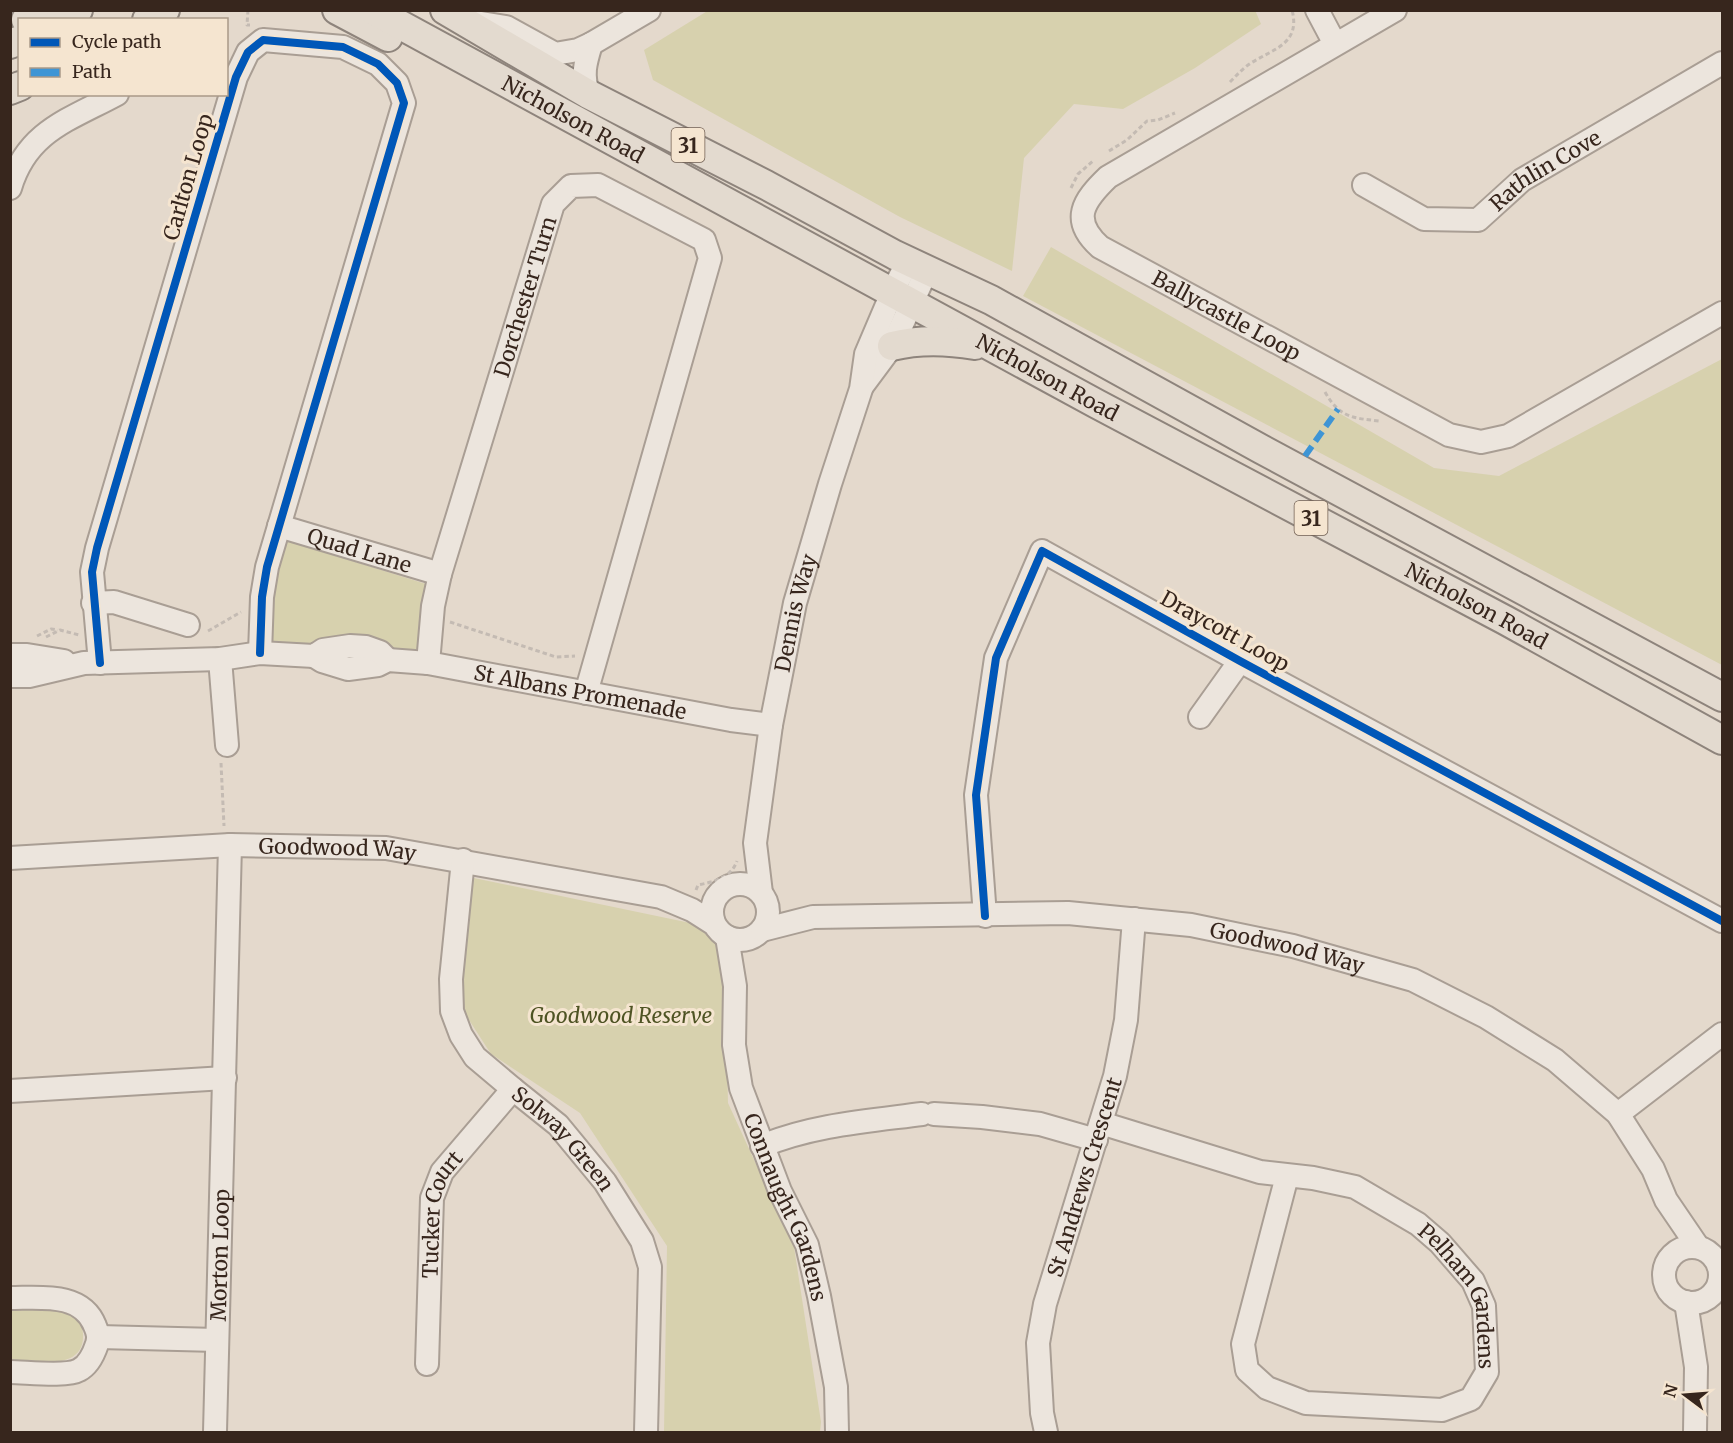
<svg xmlns="http://www.w3.org/2000/svg" width="1733" height="1443" font-family="Merriweather,serif">
	<style>
		.green { fill: #d7d1ae }
		.lines { fill: none; stroke-linecap: round; stroke-linejoin: round }
		.minor-casing { stroke: #a99e94; stroke-width: 26 }
		.major-casing { stroke: #8e847c; stroke-width: 32 }
		.path { stroke: #c4bbb3; stroke-width: 3; stroke-dasharray: 4.5 3; stroke-linecap: butt }
		.minor { stroke: #ece5dd; stroke-width: 22 }
		.major { stroke: #e3dacf; stroke-width: 28 }
		.quiet { stroke: #3e95d5; stroke-width: 6; stroke-dasharray: 12 6; stroke-linecap: butt }
		.cycleway-casing { stroke: #f5e5d0; stroke-width: 11 }
		.cycleway { stroke: #0057b8; stroke-width: 8 }
		.labels { text-anchor: middle; dominant-baseline: central; stroke-width: 6; stroke-linejoin: round; paint-order: stroke }
		.shield { fill: #f5e5d0; stroke: #705f53; stroke-width: 1.5 }
		.shield-label { font-size: 20px; font-weight: bold; fill: #37261d }
		.street-label { font-size: 21px; fill: #37261d; stroke: #f5e5d0 }
		.park-label { font-size: 21px; font-style: italic; fill: #4e5323; stroke: #f5e5d0 }
	</style>
	<rect width="100%" height="100%" fill="#e4d9cc"/>
	<path class="green" d="M709 10H1255L1261 24 1195 68 1123 109 1074 104 1024 158 1012 271 900 217 653 80 644 50Z
		M1051 247 1434 468 1499 476 1722 359V665L1023 296Z
		M285 540 426 584 420 650 390 648 359 635 329 638 316 647H273L272 599Z
		M469 877 724 930 728 1103 794 1247 821 1422 820 1432H664L667 1246 580 1113 491 1054 462 1009Z
		M11 1310C28 1311 51 1307 67 1313 76 1316 83 1325 83 1334 85 1372 34 1361 11 1361Z"/>
	<g class="lines">
		<defs>
			<g id="minor">
				<path d="M1317 10 1335 44"/>
				<path id="s1" d="M1395 10 1108 177C1083 201 1070 220 1100 247L1449 435 1481 442 1508 436 1722 313"/>
				<path d="M469 21 506 27 555 54 578 50 591 44 649 10"/>
				<path d="M588 94C582 73 585 64 591 44"/>
				<path id="s2" d="M1364 185 1424 219 1478 220 1522 180 1722 63"/>
				<path d="M10 188C27 131 69 120 117 94"/>
				<path d="M863 385 892 346 927 270"/>
				<path id="s3" d="M279 526 440 574"/>
				<path d="M93 603 114 602 188 625"/>
				<path d="M10 655H27L64 661"/>
				<path id="s4" d="M314 656 322 661 348 669 378 665 388 660 428 663 731 720 771 725"/>
				<path d="M220 659 227 745"/>
				<path d="M100 663 92 572 97 548 236 77 248 52 263 40 343 47 378 64 397 83 404 103 267 567 262 597 260 653"/>
				<path id="s5" d="M428 663 433 606 440 574 553 204 571 186 598 185 704 240 710 258 586 693"/>
				<path d="M10 676H29L84 663 220 659 260 653 314 656 323 650 350 646 366 647 380 652 388 660"/>
				<path d="M1200 717 1240 661"/>
				<path id="s6" d="M10 858 230 845 386 848 661 897 692 910 714 924"/>
				<path id="s7" d="M463 860 451 979 452 1011 461 1035 475 1057 513 1089 558 1125 605 1182 642 1241 650 1267 646 1432"/>
				<circle cx="740" cy="912" r="28"/>
				<path id="s8" d="M761 893 755 843 771 725 795 603 830 484 861 389 866 354 892 293 908 261"/>
				<path d="M985 916 976 795 996 658 1042 551 1240 661 1722 921"/>
				<path id="s9" d="M762 930 813 917 1068 913 1191 925 1293 946 1413 980 1486 1017 1555 1060 1618 1114 1653 1169 1666 1200 1698 1247"/>
				<path id="s10" d="M727 937 735 986 734 1045 741 1088 780 1191 807 1245 819 1296 836 1387 837 1432"/>
				<path d="M10 1091 225 1078"/>
				<path d="M934 1114 982 1117 1040 1124 1096 1140"/>
				<path d="M1618 1114 1722 1034"/>
				<path id="s11" d="M1101 1123 1260 1172 1313 1178 1355 1187 1418 1224 1440 1243 1473 1281 1484 1306 1487 1372 1471 1399 1442 1410 1306 1403 1267 1388 1247 1370 1243 1344 1287 1176"/>
				<path d="M762 1146C812 1125 868 1121 922 1114"/>
				<circle cx="1692" cy="1275" r="28"/>
				<path d="M10 1298C41 1298 82 1292 95 1326 98 1333 99 1337 97 1344 94 1353 89 1365 79 1370 67 1377 26 1372 10 1372"/>
				<path d="M1686 1302 1696 1367 1695 1432"/>
				<path d="M99 1337 217 1340"/>
				<path id="s12" d="M427 1364 432 1198 442 1172 513 1089"/>
				<path id="s13" d="M215 1432 230 845"/>
				<path id="s14" d="M1046 1432 1042 1413 1038 1343 1045 1304 1115 1076 1126 1020 1134 919"/>
			</g>
			<g id="major">
				<path d="M337 10 388 37"/>
				<path id="s15" d="M373 10 1097 404 1505 620 1722 740"/>
				<path d="M445 10 588 94 766 185 895 255 991 300 1261 449 1722 697"/>
				<path d="M26 20 45 10"/>
				<path d="M60 20 78 10"/>
				<path d="M147 20 165 10"/>
				<path d="M10 44 20 40"/>
				<path d="M10 90 20 86"/>
				<path d="M892 346C920 339 946 340 975 345"/>
			</g>
		</defs>
		<use href="#minor" class="minor-casing"/>
		<use href="#major" class="major-casing"/>
		<path class="path" d="M248 10 247 25H250
			M1230 82C1237 75 1243 68 1251 63 1273 49 1301 44 1292 10
			M1109 151 1127 140 1147 121 1158 120 1175 113
			M1071 188 1078 174 1093 161
			M1325 392C1339 417 1352 418 1379 421
			M450 622 556 657 575 656
			M208 631 241 612
			M37 636 51 629 58 630
			M46 637 60 630 79 635
			M221 763 224 826
			M696 890 698 885C713 882 731 878 737 861"/>
		<use href="#minor" class="minor"/>
		<use href="#major" class="major"/>
		<path class="quiet" d="M1305 456 1338 409"/>
		<defs>
			<path id="cycleway" d="M100 663 92 572 97 548 236 77 248 52 263 40 343 47 378 64 397 83 404 103 267 567 262 597 260 653
				M985 916 976 795 996 658 1042 551 1240 661 1722 921"/>
		</defs>
		<use href="#cycleway" class="cycleway-casing"/>
		<use href="#cycleway" class="cycleway"/>
	</g>
	<g class="labels">
		<g class="shield">
			<rect x="671.5" y="128" width="33" height="34" rx="4.5"/>
			<rect x="1294.5" y="501" width="33" height="34" rx="4.5"/>
		</g>
		<g class="shield-label">
			<text x="688" y="145">31</text>
			<text x="1311" y="518">31</text>
		</g>
		<g class="street-label">
			<text stroke="none"><textPath href="#s15" startOffset="228">Nicholson Road</textPath></text>
			<text stroke="none"><textPath href="#s2" startOffset="207">Rathlin Cove</textPath></text>
			<text transform="translate(188 177) rotate(-74)">Carlton Loop</text>
			<text stroke="none"><textPath href="#s5" startOffset="380">Dorchester Turn</textPath></text>
			<text stroke="none"><textPath href="#s1" startOffset="560">Ballycastle Loop</textPath></text>
			<text stroke="none"><textPath href="#s15" startOffset="768">Nicholson Road</textPath></text>
			<text stroke="none"><textPath href="#s3" startOffset="84">Quad Lane</textPath></text>
			<text stroke="none"><textPath href="#s15" startOffset="1254">Nicholson Road</textPath></text>
			<text stroke="none"><textPath href="#s8" startOffset="284">Dennis Way</textPath></text>
			<text transform="translate(1225 631) rotate(29)">Draycott Loop</text>
			<text stroke="none"><textPath href="#s4" startOffset="273">St Albans Promenade</textPath></text>
			<text stroke="none"><textPath href="#s6" startOffset="328">Goodwood Way</textPath></text>
			<text stroke="none"><textPath href="#s9" startOffset="530">Goodwood Way</textPath></text>
			<text stroke="none"><textPath href="#s7" startOffset="324">Solway Green</textPath></text>
			<text stroke="none"><textPath href="#s14" startOffset="262">St Andrews Crescent</textPath></text>
			<text stroke="none"><textPath href="#s10" startOffset="280">Connaught Gardens</textPath></text>
			<text stroke="none"><textPath href="#s12" startOffset="152">Tucker Court</textPath></text>
			<text stroke="none"><textPath href="#s13" startOffset="177">Morton Loop</textPath></text>
			<text stroke="none"><textPath href="#s11" startOffset="423">Pelham Gardens</textPath></text>
		</g>
		<g class="park-label">
			<text x="621" y="1015">Goodwood Reserve</text>
		</g>
	</g>
	<rect width="1733" height="1443" fill="none" stroke="#37261d" stroke-width="24"/>
	<rect x="18" y="18" width="210" height="78" fill="#f5e5d0" stroke="#a99988" stroke-width="1.5"/>
	<rect x="30" y="38" width="30" height="9" fill="#0057b8" stroke="#a99988" stroke-width="1.5"/>
	<text x="72" y="48" font-size="18" fill="#37261d">Cycle path</text>
	<rect x="30" y="68" width="30" height="9" fill="#3e95d5" stroke="#a99988" stroke-width="1.5"/>
	<text x="72" y="78" font-size="18" fill="#37261d">Path</text>
	<g transform="translate(1685 1395) rotate(286)" stroke="#f5e5d0" stroke-width="4.5" paint-order="stroke">
	<path d="M0-4.5L10 22L0 15L-10 22Z" fill="#37261d"/>
	<text y="-9" font-size="16" font-weight="bold" text-anchor="middle" fill="#37261d">N</text>
	</g>
</svg>
